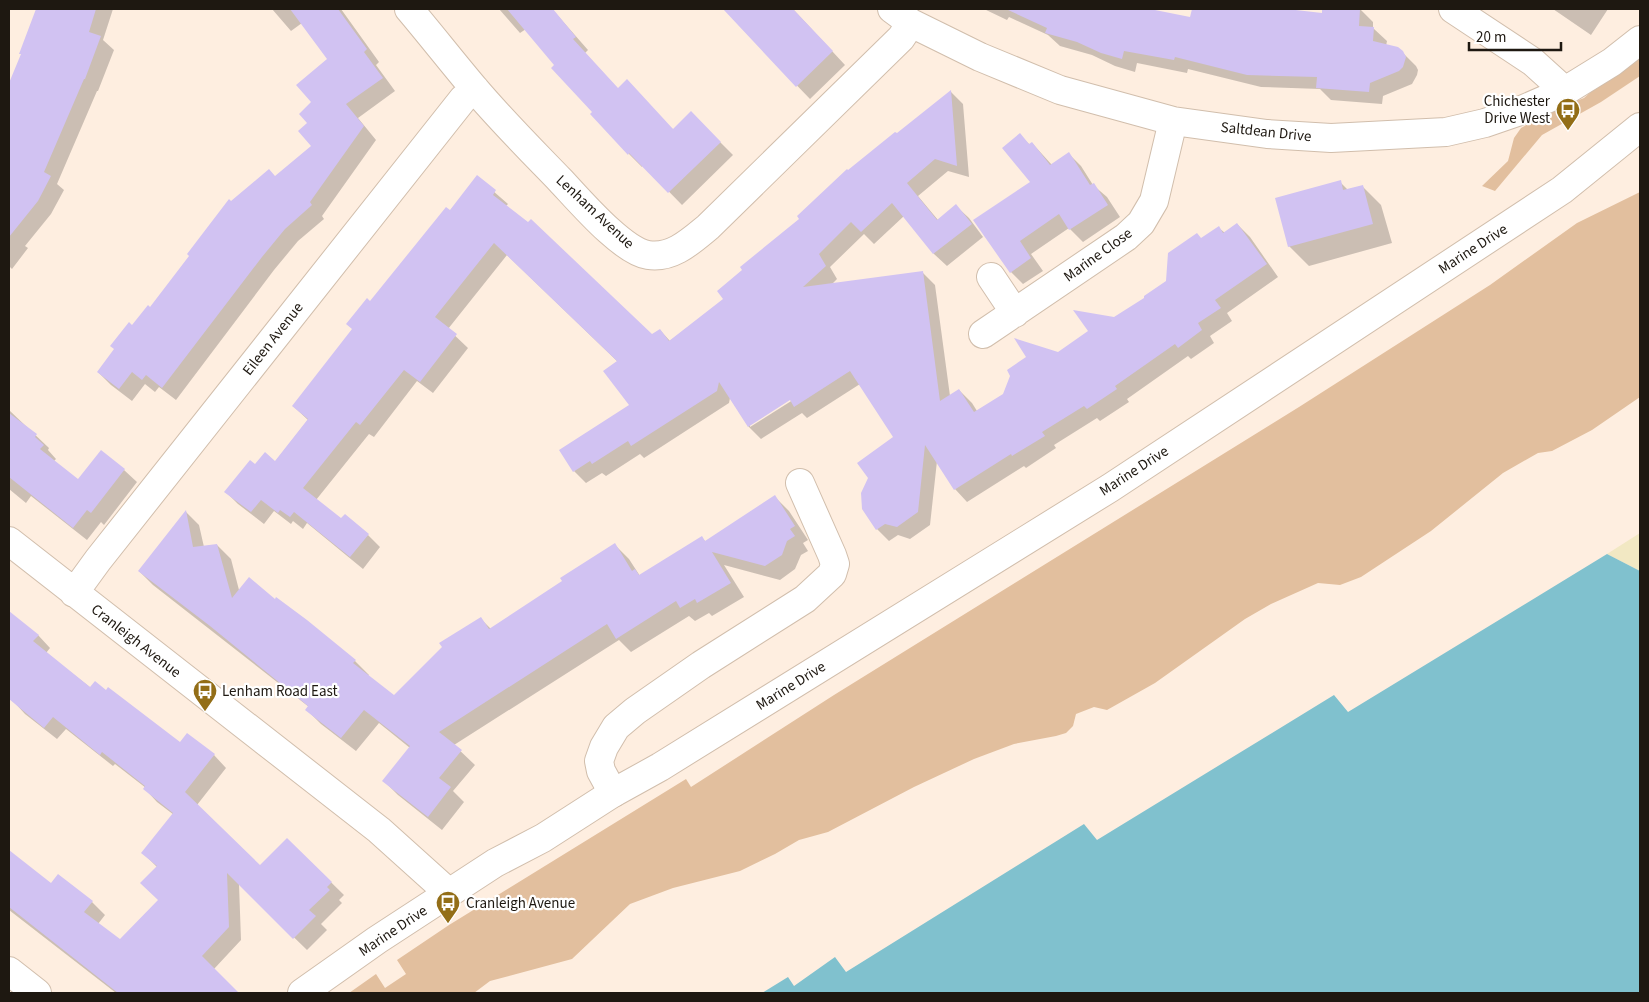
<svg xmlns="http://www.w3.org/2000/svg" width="1649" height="1002" font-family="'Source Sans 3',sans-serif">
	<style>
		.green { fill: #e2bf9e }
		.sand { fill: #f2e8c3 }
		.water { fill: #80c1ce }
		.shadow { fill: #0003; fill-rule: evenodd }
		.building { fill: #d1c2f2 }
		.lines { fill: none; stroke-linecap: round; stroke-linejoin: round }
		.minor-casing { stroke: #d1beac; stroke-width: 30 }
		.primary-casing { stroke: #d1beac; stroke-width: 30 }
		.minor { stroke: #fff; stroke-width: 28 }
		.primary { stroke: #fff; stroke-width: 28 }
		.labels { text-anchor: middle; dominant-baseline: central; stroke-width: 4.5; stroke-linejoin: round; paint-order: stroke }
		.poi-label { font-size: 15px; fill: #1e1811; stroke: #fff; text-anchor: start }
		.street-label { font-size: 15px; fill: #1e1811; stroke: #fff }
	</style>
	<rect width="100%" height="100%" fill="#feeee0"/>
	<path class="green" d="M1640 57V76L1601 102 1542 135 1495 191 1482 186 1508 161 1514 138 1521 128 1551 111 1584 98 1610 75Z
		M1640 192V397L1592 430 1552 451 1538 453 1503 473 1431 531 1361 577 1340 585 1318 583 1271 604 1245 619 1155 683 1107 710 1094 707 1076 714 1073 726 1066 733 1056 736 1014 744 974 759 914 787 828 832 799 840 775 854 740 871 673 888 630 904 572 959 490 981 474 993H349L376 974 385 988 406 974 397 960 449 925 686 779 691 787 834 695 1299 407 1490 285 1577 223Z"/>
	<path class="sand" d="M1640 533V571L1607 554Z"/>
	<path class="water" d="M1607 554 1640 571V993H762L788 977 794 986 835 957 846 972 1084 824 1097 840 1334 695 1348 712Z"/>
	<path class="shadow" d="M40 9H113L103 40 114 50 98 91H97L57 184 64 190 51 214 25 246 28 248 12 269 9 266V86Z
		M272 9H341L379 62 376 65 395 91 358 118 376 140 322 216 324 219 298 241 274 270 176 400 159 387 155 392 145 384 132 401 111 385 98 372 133 327 151 309 231 203 276 178 313 146 308 123 313 102 329 59 302 23 291 31Z
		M499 9H552L588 50 585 53 618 89 674 130 691 113 733 155 682 205 643 165 642 167 629 154 592 114 594 112 526 29 520 33Z
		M735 9H793L845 65 810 99 733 19 739 14Z
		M984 9H1130L1143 12V9L1191 18 1193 9H1277L1323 15V9H1360L1373 22V28L1387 41 1386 46 1402 52 1416 66 1418 70 1417 75 1412 84 1383 96 1382 104 1331 100 1320 89 1261 87 1188 69 1187 73 1137 63 1135 72 1115 66 1092 55 1060 46 1048 35 1009 17 1007 20Z
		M1553 9H1608L1591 35Z
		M951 92 963 104 969 177 948 171 918 196 938 220 956 206 969 218 983 237 947 266 934 254 904 216 874 244 864 234 830 267 837 279 831 285 922 272 935 285 950 396 959 390 972 403 977 411 1004 395 1058 353 1146 298 1167 281 1202 239 1219 228 1225 233 1237 224 1250 237 1278 277 1227 313 1232 321 1210 336 1214 343 1191 359 1188 356 1127 399 1129 402 1100 421 1097 418 1054 445 1056 448 1026 468 1024 466 967 502 955 489 937 461 930 525 910 539 898 535 889 541 877 529 895 437 860 384 807 418 802 413 761 439 749 427 730 398 729 403 644 458 640 454 606 476 602 473 586 483 574 471 630 406 618 362 507 255 448 329 468 348 433 393 417 381 374 437 369 434 316 500 341 520 368 535 380 547 363 569 307 523 303 529 293 521 291 524 274 511 264 524 238 504 226 492 256 466 275 462 308 420 293 406 353 330 371 303 450 211 477 177 508 204 506 206 652 336 660 330 670 341 725 299 801 219 897 135ZM794 396 796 398 750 427V424Z
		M1020 135 1030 145 1032 143 1052 165 1069 154 1081 166 1093 185 1107 197 1120 217 1083 242 1069 228 1031 254 1043 271 1023 284 1011 272 1032 182Z
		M1340 182 1348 190 1362 186 1381 205 1392 243 1309 266 1289 246Z
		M9 410 49 448 48 450 56 459 53 462 78 481 124 470 137 482 104 525 101 522 87 540 31 496 26 503 9 489Z
		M775 497 789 511 808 540 803 543 808 551 801 555 795 569 780 580 724 565 744 597 712 616 709 613 695 621 689 616 631 652 619 640 454 745 475 765 453 791 464 802 442 830 398 795 384 781 410 748 379 723 356 751 321 724 307 710 309 707 153 585 139 571 186 512 199 525 204 547 217 545 231 559 239 590 355 661 369 675 368 676 395 697 481 619 491 629 564 582 615 545 629 559 640 576 702 538 706 542Z
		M9 620 38 635 50 648 46 653 91 688 180 744 214 755 226 768 197 805 260 867 287 839 344 895 339 900 342 903 321 924 327 930 307 950 239 884 241 940 214 969 237 993H122L121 992 116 993 9 910V852L51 885 92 902 105 915 98 924 120 941 159 900 157 867 143 853 174 815 157 802 145 789 146 788 115 764 113 766 66 729 57 739 25 714 13 701 15 698 9 692V679L11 676 9 674Z"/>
	<path class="building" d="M36 9H96L89 32 101 36 85 79H84L44 172 51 176 38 201 9 237V83L21 54H19Z
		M290 9H338L367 49 364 52 383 78 346 104 364 126 310 202 312 205 285 229 262 257 162 388 146 375 142 380 132 372 119 389 97 372 114 349 110 346 129 322 132 325 148 305 150 307 189 256 187 254 229 199 231 201 269 169 275 176 311 146 298 131 307 123 299 114 311 102 296 85 327 59Z
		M507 9H553L576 37 573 39 618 88 627 79 673 129 691 111 721 142 668 193 629 153 628 155 590 114 592 112 551 68 554 65Z
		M723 9H793L833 51 796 87Z
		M1006 9H1150L1190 17 1192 9H1287L1322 13V9H1360L1359 26 1374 27 1373 41 1398 47 1403 51 1406 57 1403 67 1399 71 1370 83 1369 92 1316 88 1317 77 1247 75 1175 57 1174 60 1124 51 1122 59 1101 53 1077 42 1045 33 1047 28Z
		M951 90 957 166 935 159 907 183 937 220 956 204 972 224 933 254 892 203 861 232 851 222 819 254 826 266 803 287 923 271 940 401 959 389 974 412 1003 394 1010 376 1007 370 1026 357 1014 338 1058 352 1088 331 1073 310 1114 317 1144 298V296L1166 281 1168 253 1197 233 1201 238 1219 226 1223 233 1237 223 1267 264 1215 300 1221 308 1198 323 1202 330 1178 348 1175 344 1115 386 1117 389 1087 409 1084 406 1042 432 1045 436 1012 456 1011 454 954 490 925 445 918 512 897 527 885 524 876 530 862 509 861 493 868 478 857 463 893 437 850 371 794 407 790 400 748 427 719 382 717 391 631 446 628 441 592 464 590 461 573 472 559 450 629 405 603 371 617 361 494 243 435 317 457 334 420 382 404 370 360 425 356 422 303 488 341 518 345 514 369 534 350 557 294 512 290 517 280 510 278 513 261 500 251 512 224 492 250 460 255 464 265 452 275 461 308 419 292 406 352 329 346 324 367 298 370 301 429 228 446 207 450 210 477 175 496 190 493 195 528 222 531 219 652 334 660 329 669 341 723 299 717 291 742 270 740 267 799 219 797 216 847 169 848 170 895 132 897 133Z
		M1020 133 1029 144 1032 142 1050 165 1069 152 1090 185 1094 183 1108 205 1069 230 1059 214 1020 241 1031 258 1010 273 973 220 1030 182 1002 148Z
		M1341 180 1343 190 1363 185 1373 224 1288 247 1275 198Z
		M9 413 37 434 35 437 44 445 40 449 78 479 101 450 125 469 91 513 87 510 73 528 9 477Z
		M775 495 795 526 790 529 795 536 787 541 782 555 765 566 712 552 731 583 697 603 695 599 680 608 676 601 616 639 607 624 439 732 462 750 439 778 451 787 428 817 382 781 410 746 364 710 341 738 305 710 308 706 210 626 138 571 186 510 193 547 217 544 232 598 249 577 275 599 276 597 307 620 356 660 353 663 394 695 442 647 439 643 481 617 489 629 562 581 560 578 615 543 632 571 635 569 639 575 702 536 705 541Z
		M9 611 39 635 33 641 90 687 95 681 106 690 108 687 180 742 187 733 215 754 185 792 260 865 287 838 332 882 327 887 330 890 309 910 316 916 293 939 227 873 229 927 202 956 239 993H118L9 907V850L51 883 58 874 93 901 84 912 120 939 158 900 140 883 157 866 141 853 173 813 143 789 145 786 102 752 100 755 53 717 44 728 9 699Z"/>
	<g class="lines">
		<defs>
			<path id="minor" d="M409 9C431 35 452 62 474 88 501 120 531 150 560 180 579 200 622 251 648 255 672 259 691 241 708 227L901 38 911 23
				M892 9 911 23 980 57 1060 90 1173 121 1267 134 1331 138 1446 132 1485 123 1517 112 1565 91 1612 62 1640 40
				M1453 9 1533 62 1565 91
				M991 277 1015 313
				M983 334 1126 237 1141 223 1154 201 1173 121
				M9 541 379 830 449 893
				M74 593 98 560 463 99 475 89
				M613 793 601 771 599 761 604 747 616 727 635 711 701 665 805 599 832 574 835 564 832 555 800 483
				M9 971 37 993"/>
			<path id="primary" d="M302 993 377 940 495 863 543 838 613 793 660 767 1110 488 1562 190 1640 127"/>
		</defs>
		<use href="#minor" class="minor-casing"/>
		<use href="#primary" class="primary-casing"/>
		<use href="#minor" class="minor"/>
		<use href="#primary" class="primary"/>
	</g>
	<defs>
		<symbol id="bus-pin" viewBox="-11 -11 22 30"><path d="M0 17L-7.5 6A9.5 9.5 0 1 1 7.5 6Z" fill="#936e17" stroke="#fff"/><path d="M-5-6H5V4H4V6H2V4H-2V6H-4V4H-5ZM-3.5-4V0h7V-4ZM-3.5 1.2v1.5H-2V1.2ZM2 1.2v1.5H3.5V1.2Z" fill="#fff"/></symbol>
	</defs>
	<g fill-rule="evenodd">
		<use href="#bus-pin" x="1554" y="96" width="28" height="38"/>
		<use href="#bus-pin" x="191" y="677" width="28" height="38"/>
		<use href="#bus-pin" x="434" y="889" width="28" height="38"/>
	</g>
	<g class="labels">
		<g class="poi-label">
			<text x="1550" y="101" text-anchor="end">Chichester<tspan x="1550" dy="17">Drive West</tspan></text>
			<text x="222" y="691">Lenham Road East</text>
			<text x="466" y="903">Cranleigh Avenue</text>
		</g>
		<g class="street-label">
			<text transform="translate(1266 132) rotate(6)">Saltdean Drive</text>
			<text transform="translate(595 212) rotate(43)">Lenham Avenue</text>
			<text transform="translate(1473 249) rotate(-33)">Marine Drive</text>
			<text transform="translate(1098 255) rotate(-36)">Marine Close</text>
			<text transform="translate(273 339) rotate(-52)">Eileen Avenue</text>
			<text transform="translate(1134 471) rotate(-33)">Marine Drive</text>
			<text transform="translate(136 641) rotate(38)">Cranleigh Avenue</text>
			<text transform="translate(791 686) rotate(-32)">Marine Drive</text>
			<text transform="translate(393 931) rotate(-34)">Marine Drive</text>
		</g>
	</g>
	<rect width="1649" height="1002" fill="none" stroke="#1e1811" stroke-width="20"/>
	<path d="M1469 42v8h92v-8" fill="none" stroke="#1e1811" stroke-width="2.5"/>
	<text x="1476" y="42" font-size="15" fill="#1e1811" stroke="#ffffff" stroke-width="4" paint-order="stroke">20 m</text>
</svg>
